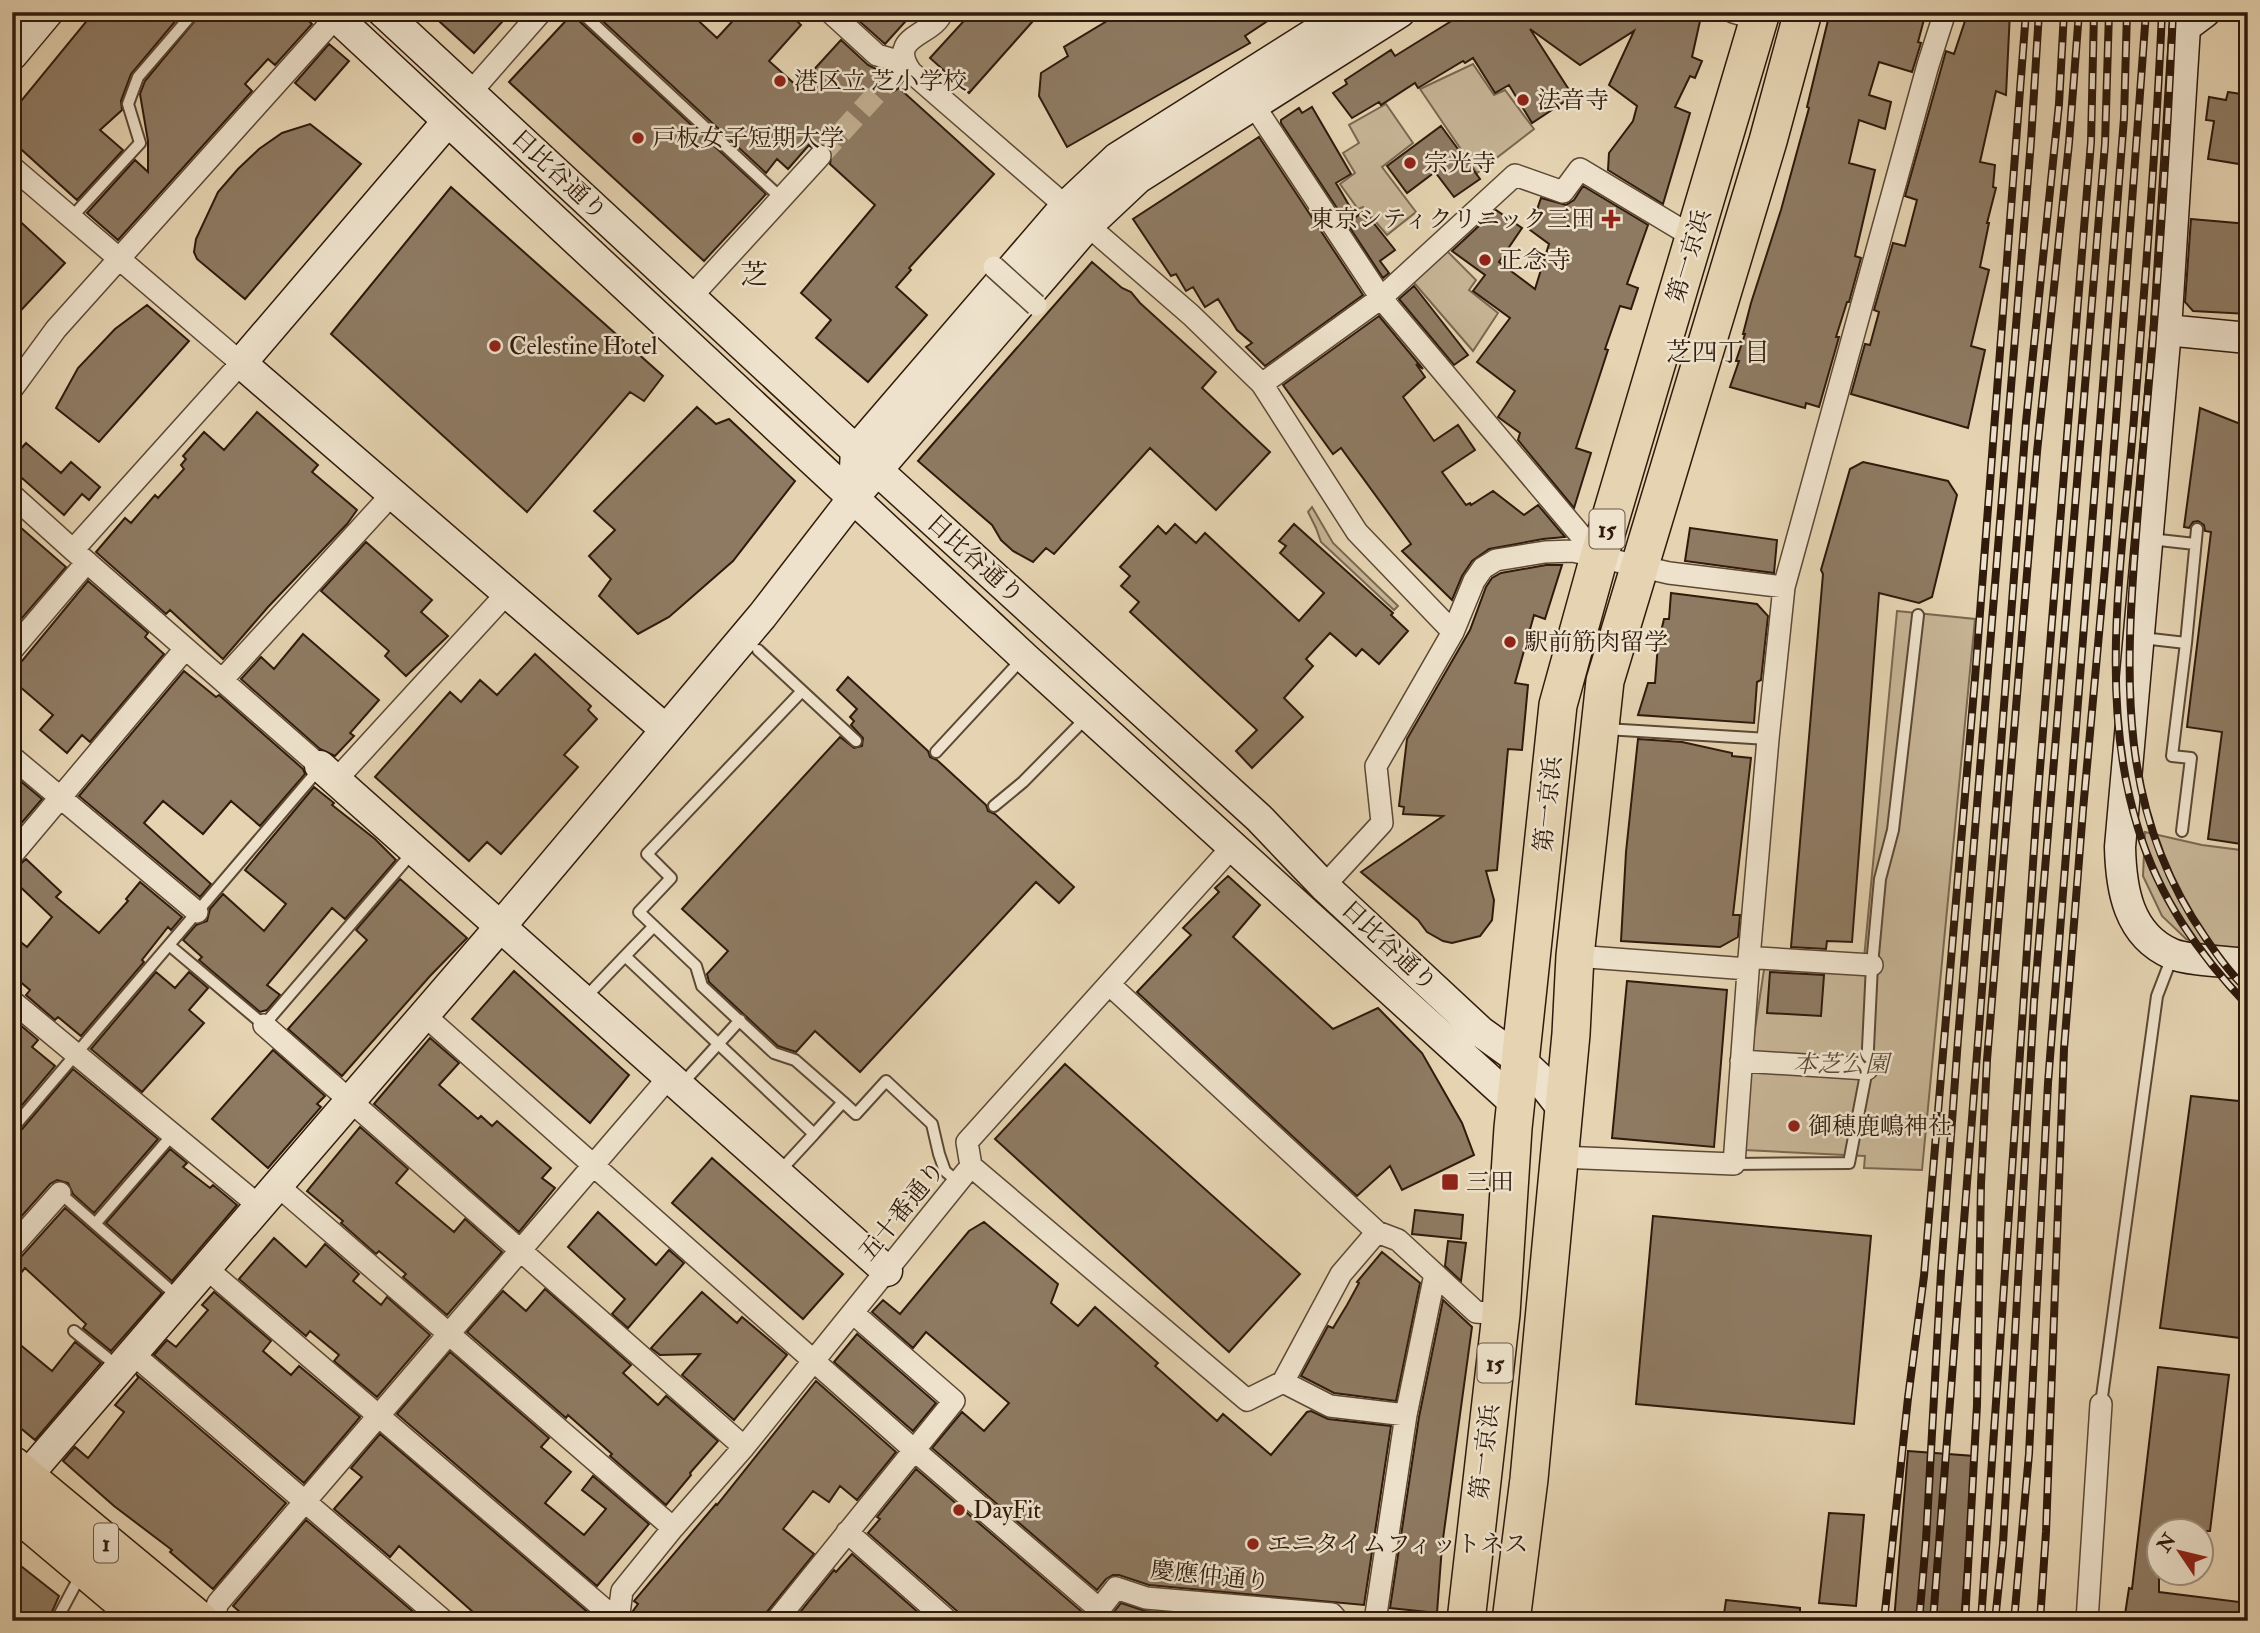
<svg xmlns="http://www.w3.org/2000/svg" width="2260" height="1633" font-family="'IM FELL Double Pica','Noto Serif JP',serif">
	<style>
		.green { fill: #c6b495; stroke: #7a6750; stroke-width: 2 }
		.building { fill: #8e7a62; stroke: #2f1a0c; stroke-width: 2 }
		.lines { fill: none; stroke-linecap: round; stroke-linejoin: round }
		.street-tunnel { stroke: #c1ae90; stroke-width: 21; stroke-dasharray: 21 10; stroke-linecap: butt }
		.lane-casing { stroke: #5c4835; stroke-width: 14 }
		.street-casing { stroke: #5c4835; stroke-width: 24 }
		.secondary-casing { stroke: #2f1a0c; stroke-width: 33 }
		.highway-casing { stroke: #2f1a0c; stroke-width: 40 }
		.lane { stroke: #eee2cc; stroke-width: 10 }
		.street { stroke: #eee2cc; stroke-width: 21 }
		.secondary { stroke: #eee2cc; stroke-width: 30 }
		.highway { stroke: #e5d3b1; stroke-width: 37 }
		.rail-casing { stroke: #2f1a0c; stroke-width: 8 }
		.rail { stroke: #eee2cc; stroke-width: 5; stroke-dasharray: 16; stroke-linecap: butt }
		.street-bridge-casing { stroke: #5c4835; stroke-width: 24; stroke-linecap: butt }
		.street-bridge { stroke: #eee2cc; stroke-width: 21 }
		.poi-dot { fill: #8f2418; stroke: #eee2cc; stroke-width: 2.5 }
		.labels { text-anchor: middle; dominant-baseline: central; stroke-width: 5; stroke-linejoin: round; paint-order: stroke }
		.shield { fill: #eee2cc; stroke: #685646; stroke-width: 2 }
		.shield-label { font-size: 23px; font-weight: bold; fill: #2f1a0c }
		.poi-label { font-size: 24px; fill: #2f1a0c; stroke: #eee2cc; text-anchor: start }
		.street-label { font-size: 24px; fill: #2f1a0c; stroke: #eee2cc }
		.park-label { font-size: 24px; font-style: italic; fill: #5c4835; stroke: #eee2cc }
		.neighbourhood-label { font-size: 26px; fill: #2f1a0c; stroke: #eee2cc }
		.quarter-label { font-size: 28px; fill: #2f1a0c; stroke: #eee2cc }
	</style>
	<rect width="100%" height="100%" fill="#e5d3b1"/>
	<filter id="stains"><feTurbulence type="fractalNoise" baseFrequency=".00286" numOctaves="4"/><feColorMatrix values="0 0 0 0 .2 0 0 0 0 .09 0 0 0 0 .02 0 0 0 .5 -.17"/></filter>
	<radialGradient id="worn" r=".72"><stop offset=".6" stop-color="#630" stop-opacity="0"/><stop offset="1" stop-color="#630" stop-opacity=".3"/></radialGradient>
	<path class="green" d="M1473 64 1494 95 1505 90 1534 129 1477 173 1420 89Z
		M1386 104 1413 143 1382 167 1416 212 1387 235 1363 207 1358 209 1340 184 1355 173 1343 153 1359 143 1349 125Z
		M1442 246 1476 280 1469 290 1498 313 1473 351 1409 277Z
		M1312 507 1333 543 1398 606 1394 610 1321 542 1316 528 1308 512Z
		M1897 611 1975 619 1922 1170 1864 1168 1865 1156 1744 1150 1750 1062 1765 963 1863 969Z
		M2145 832 2202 845 2248 851V955L2221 952 2186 939 2162 916 2143 876Z"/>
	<path class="building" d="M94 12H183L131 74 121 101 122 110 100 130 123 150 77 200 12 141V112Z
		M202 12H300L312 24 275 65 268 59 245 84 252 91 118 240 87 213 135 160 148 172V141L140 94 145 81Z
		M429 12H511L474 53Z
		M593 12H689L717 38 741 12H788L801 25 769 61 798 87 841 40 868 65 880 71 877 82 882 89 893 92 899 88 994 174 909 268 911 270 896 287 927 315 868 382 816 338 831 320 801 293 875 205 830 164 832 151 823 143H817L811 147 809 145 788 169 777 159 766 173Z
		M865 12H914L885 44 858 20Z
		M972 12 987 20 994 12H1041L969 93 930 58Z
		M1122 12H1281L1245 36 1250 43 1067 147 1039 96 1041 73 1068 56 1064 47Z
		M1466 12H1702L1692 57 1702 61 1695 78 1690 76 1675 107 1690 113 1663 204 1608 170 1609 153 1633 121 1637 106 1609 85 1634 31 1580 65 1530 29 1573 96 1532 123 1509 85 1495 93 1473 58 1465 63 1463 61 1418 88 1415 83 1381 105 1379 102 1352 118 1333 93 1347 84 1345 80 1391 50 1395 56Z
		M1830 12H1926L1918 42 1921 43 1912 72 1879 62 1869 95 1891 102 1885 129 1859 120 1849 163 1875 170 1855 256 1861 258 1849 302H1847L1836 337H1839L1819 407 1806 403 1805 408 1730 387 1739 361H1736L1745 334H1743L1751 303 1781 210 1809 108 1807 107Z
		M1968 12H2010L2006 95 1996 91 1980 162 1995 165 1993 187 1996 188 1987 223H1989L1980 267 1989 270 1971 346 1985 350 1968 428 1851 394 1865 344 1870 345 1879 312 1874 310 1893 243 1905 246 1917 200 1905 196 1941 69 1946 51 1954 54Z
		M573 13 576 18 766 194 704 261 509 82Z
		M329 44 349 61 315 100 295 83Z
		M2228 92 2248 95 2239 164 2208 159 2214 121 2206 120 2209 97 2226 100Z
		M1312 107 1351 174 1336 183 1356 217 1364 211 1395 250 1380 261 1389 273 1383 278 1281 123V120L1299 108 1302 113Z
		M310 124 361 164 245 299 197 259 194 252 196 239 218 192 238 169 259 149 282 133Z
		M1441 126 1480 179 1454 197 1435 172 1407 193 1387 166Z
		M1259 137 1363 295 1265 366 1246 347 1252 343 1237 330 1218 299 1205 307 1193 287 1186 291 1176 274 1171 276 1133 219Z
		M1583 186 1648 225 1627 284 1638 288 1631 309 1620 306 1605 349 1608 350 1576 448 1591 453 1574 508 1518 440 1520 433 1498 417 1515 391 1477 362 1510 318 1473 291 1485 275 1452 251 1496 210 1522 228 1499 262 1535 289 1549 244 1530 230 1541 198 1566 205 1574 200Z
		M451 187 663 376 644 401 630 392 527 512 331 334Z
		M12 214 65 263 12 320Z
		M2191 219 2248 224V314L2193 311 2185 302Z
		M1092 262 1122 288 1131 292 1140 303 1216 372 1202 388 1270 452 1216 510 1150 448 1054 554 1046 548 1033 562 1013 551 1001 540 992 525 918 461Z
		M1414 286 1468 355 1454 365 1399 299Z
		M147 305 189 341 99 442 56 408 78 368 115 329Z
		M1379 316 1423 369 1416 364 1425 377 1403 397 1434 441 1458 425 1475 450 1442 472 1466 505 1470 503 1471 505 1493 491 1524 515 1538 505 1565 537 1543 539 1489 549 1472 561 1462 576 1452 600 1402 551 1411 544 1341 448 1333 454 1283 385Z
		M697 407 716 424 729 419 795 481 733 561 669 617 638 634 599 596 611 579 589 556 615 530 594 511Z
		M2200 408 2248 427V845L2208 839 2222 732 2187 727 2211 532 2205 531 2204 525 2198 521 2193 522 2189 528 2184 527Z
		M257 412 318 465 312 472 357 510 347 524 268 607 223 659 170 610 166 614 96 552 125 518 131 523 155 495 158 498 184 469 181 465 186 459 183 456 204 432 224 450Z
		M26 443 61 473 71 462 100 487 89 500 82 494 64 515 22 478 17 483 12 482V459Z
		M1863 462 1948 481 1957 495 1932 597 1919 603 1879 593 1852 942 1827 941 1826 949 1791 947 1823 574 1821 570 1850 469Z
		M12 520 66 567 22 618 12 608Z
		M1175 524 1196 543 1205 533 1299 621 1324 593 1280 553 1286 546 1279 541 1294 524 1393 613 1391 615 1408 631 1379 664 1362 649 1356 656 1330 633 1306 659 1313 666 1284 698 1303 717 1252 768 1236 751 1257 730 1130 612 1139 602 1121 586 1130 576 1120 567 1158 526 1166 534Z
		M1690 528 1777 540 1774 573 1685 561Z
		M366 542 432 600 421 612 448 636 406 676 385 656 389 651 321 591Z
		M1546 565H1562L1545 619 1534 615 1515 683 1528 685 1522 750 1508 749 1497 870 1486 871 1494 900 1492 920 1480 936 1452 943 1443 941 1427 932 1418 920 1361 872 1443 816 1403 814 1404 807 1399 806 1407 739 1470 630 1486 587 1492 578 1501 573Z
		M88 581 148 633 145 637 164 654 90 742 82 735 67 753 40 730 53 715 12 680V673Z
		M1671 593 1757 604 1768 616 1761 680 1757 682 1754 723 1638 715 1648 683H1655L1658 644 1664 619H1669Z
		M303 634 379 700 350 733 354 736 335 756 320 749 241 679 261 657 274 669Z
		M535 654 591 706 588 710 597 719 564 755 578 767 501 854 487 842 469 861 375 777 450 692 461 702 480 680 497 695Z
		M184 671 216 697 219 695 303 769 305 774 260 826 231 801 203 834 163 801 144 823 211 884 200 897 79 796Z
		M848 677 928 751 930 757 937 760 986 805 988 811 995 814 1074 887 1059 903 1036 882 860 1072 815 1031 796 1052 778 1046 709 982 707 974 728 951 682 909 840 737 854 748 862 746 863 738 851 725 854 721 850 717 857 709 837 690Z
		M1638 739 1682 742 1732 753V756L1751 758 1733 915H1740L1738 937 1720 947 1621 941 1626 852Z
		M12 774 42 799 12 834Z
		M314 787 334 803 332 805 375 839 396 860 345 919 332 908 267 985 280 995 267 1010 260 1012 199 960 202 957 183 940 196 925 207 921 210 909 223 894 264 931 286 904 245 870Z
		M26 859 61 892 56 897 99 933 128 901 126 899 140 882 182 917 171 930 168 927 142 960 144 962 81 1036 58 1017 55 1020 26 995 30 990 12 975V935L27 947 52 917 12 879V868L17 867Z
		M1228 876 1260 905 1233 937 1333 1029 1378 1008 1422 1053 1462 1123 1474 1155 1402 1190 1390 1166 1357 1196 1137 992 1191 935 1183 928 1219 892 1215 888Z
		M400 879 467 938 430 976 342 1076 288 1029 367 940 356 930Z
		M514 971 629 1075 590 1123 472 1019Z
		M156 972 175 988 189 972 208 988 189 1010 204 1023 142 1092 91 1049Z
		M1770 972 1824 975 1821 1016 1767 1013Z
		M1627 981 1727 990 1714 1147 1612 1138Z
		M12 1018 38 1040 32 1047 55 1066 12 1117Z
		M430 1038 459 1063 439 1085 478 1119 481 1116 492 1126 497 1121 551 1168 542 1178 555 1188 519 1232 374 1104Z
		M273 1050 325 1096 317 1104 321 1107 268 1168 212 1119Z
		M1065 1064 1300 1274 1229 1352 995 1139Z
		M73 1069 158 1139 94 1213 73 1194 68 1183 57 1180 50 1184 12 1227V1137L18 1134Z
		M2191 1096 2248 1102V1339L2160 1328Z
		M360 1127 408 1169 396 1183 454 1232 465 1219 502 1252 447 1315 403 1277 406 1274 379 1251 376 1254 341 1223 343 1221 307 1191Z
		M170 1149 187 1163 183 1167 210 1188 213 1185 237 1205 172 1281 106 1223Z
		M712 1158 843 1274 803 1319 672 1203Z
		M65 1208 162 1293 111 1351 83 1328 86 1324 25 1268 12 1284V1260L22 1256Z
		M1415 1210 1463 1215 1461 1239 1412 1234Z
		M598 1212 656 1265 669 1250 684 1263 628 1328 612 1314 625 1299 568 1247Z
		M1653 1216 1871 1236 1854 1424 1636 1404Z
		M984 1222 1058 1284 1051 1303 1078 1326 1095 1307 1158 1363 1155 1366 1217 1421 1223 1414 1271 1455 1307 1412 1311 1411 1328 1419 1391 1426 1364 1605 1149 1585 1119 1575H1113L1106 1579 1097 1590 932 1448 962 1412 984 1431 1009 1403 926 1332 913 1348 872 1312 883 1300 900 1314 969 1231Z
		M274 1238 306 1267 325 1244 359 1274 353 1281 381 1305 387 1297 430 1335 377 1397 334 1361 339 1355 310 1331 306 1336 239 1279Z
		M1448 1241 1466 1243 1461 1281 1445 1266Z
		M1382 1252 1420 1283 1396 1401 1334 1393 1301 1376 1328 1326 1333 1328 1347 1305 1359 1283 1357 1282Z
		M545 1289 631 1365 623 1373 658 1405 666 1396 718 1441 690 1473 691 1475 666 1505 610 1456 612 1454 568 1415 566 1418 467 1332 503 1291 526 1311Z
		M214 1292 271 1341 263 1351 291 1375 299 1366 360 1417 304 1483 154 1355 167 1340 176 1347 208 1310 202 1305Z
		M702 1292 737 1323 742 1317 787 1355 734 1420 682 1375 700 1354 660 1355 651 1348Z
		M1443 1300 1472 1327 1442 1546 1437 1613 1390 1608 1419 1417Z
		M857 1334 936 1403 913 1431 834 1362Z
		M12 1338 52 1371 75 1342 101 1363 35 1440 12 1421Z
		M450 1352 549 1438 541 1447 571 1472 545 1503 584 1535 606 1509 582 1490 593 1476 649 1524 597 1586 397 1414Z
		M2158 1367 2229 1375 2210 1531H2159V1592L2248 1603 2246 1621H2124L2129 1588 2132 1589Z
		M137 1375 286 1503 213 1589 170 1552 172 1550 114 1506 63 1461 75 1447 88 1458 124 1412 115 1405 138 1378Z
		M816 1381 896 1452 857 1500 840 1486 829 1502 813 1491 783 1529 814 1554 766 1613 763 1621H631L633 1611 638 1604 634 1601 716 1504 717 1505Z
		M380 1434 598 1621H483L399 1546 390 1557 334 1509 362 1477 351 1468Z
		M1908 1451 1974 1456 1961 1621H1894Z
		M916 1469 1081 1611 1077 1621H961L957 1611 868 1533 880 1519 877 1517Z
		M1829 1513 1864 1515 1856 1606 1819 1603Z
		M306 1520 424 1621H250L233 1606Z
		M852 1554 928 1621H793L834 1570 836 1572Z
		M12 1559 59 1596 48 1621H12Z
		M1726 1600 1800 1608V1621H1723Z
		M1121 1603 1145 1611 1257 1621H1107Z"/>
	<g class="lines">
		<path class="street-tunnel" d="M820 156 890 79"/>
		<defs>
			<path id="lane" d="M581 12 781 198
				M71 218 140 143 128 104 138 77 194 12
				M2150 539 2195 544
				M2142 638 2186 643 2197 529
				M758 650 856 741
				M802 691 647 854 671 878 639 912 696 966 702 986 774 1053 795 1060 843 1102 814 1134
				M1606 729 1768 739
				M936 752 1022 659
				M994 806 1023 782 1086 718
				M2182 831 2191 758 2172 756 2186 643
				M169 945 264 1025 412 853
				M625 956 654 926
				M585 998 625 956 814 1134 779 1172
				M681 1085 740 1020
				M843 1102 856 1114 886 1081 932 1124 939 1154 945 1171 958 1182
				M12 1129 319 769
				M1734 1164 1849 1163 1867 1069 1872 965 1880 879 1893 830 1918 615
				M60 1193 177 1296
				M95 1224 173 1134
				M74 1331 117 1366
				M2101 1404 2157 996 2172 957
				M56 1621 81 1574"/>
			<path id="street" d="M830 12 877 55 905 63 890 79
				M942 12C935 36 885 35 911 72L1191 315 1262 384 1357 532 1453 632
				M1733 12 1759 20
				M470 93 541 12
				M1253 104 1381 298 1599 557
				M12 167 241 363 73 550
				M691 297 820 156
				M1262 384 1381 298 1515 175 1563 192 1580 169 1695 238
				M12 389 56 329 336 17
				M12 495 73 550 320 766
				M12 650 87 562
				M222 680 393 493
				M12 757 197 912
				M336 780 508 592
				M12 855 185 649
				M1324 886 1382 823 1376 766 1453 632 1474 581 1483 568 1496 560 1545 552 1573 551 1669 573 1784 587
				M1575 956 1748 969
				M1759 958 1872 965
				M1110 985 1377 1232 1398 1240 1476 1312 1501 1314
				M12 1001 258 1205
				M423 1014 913 1449 1099 1609
				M264 1025 744 1447
				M1741 1061 1867 1069
				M1559 1157 1734 1164 1749 958 1768 739 1784 587 1928 65 1945 12
				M971 1166 1247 1400 1283 1382 1341 1274 1377 1232
				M277 1185 673 1528
				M12 1247 60 1193
				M206 1268 618 1621
				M132 1353 444 1621
				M1283 1382 1330 1406 1406 1415
				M847 1532 948 1621
				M212 1621 218 1603 669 1077
				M618 1621 622 1591 673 1528 744 1447 971 1166 967 1142 1233 846
				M776 1621 954 1401 853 1313
				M1090 1621 1116 1588 1146 1598 1332 1614 1338 1621
				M1375 1621 1406 1415 1435 1274
				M2087 1621 2101 1404"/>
			<path id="secondary" d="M331 12 1024 657 1516 1104
				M383 12 877 470 1259 818 1324 886 1481 1032 1520 1060 1538 1077 1563 1109
				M2205 12 2185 27 2166 330 2120 847C2121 889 2128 935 2172 954 2186 960 2230 962 2248 964
				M12 55 48 12
				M447 122 241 363 665 729
				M2166 330 2248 338
				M855 468 856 450 1065 207 1117 158 1348 12
				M320 766 887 1271
				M13 1492 500 927 762 616 854 497 1087 226 1138 178 1400 12"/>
			<path id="highway" d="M12 1465 200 1621
				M12 1508 146 1621
				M1466 1621 1501 1314 1513 1128 1558 705 1599 557 1761 12
				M1511 1621 1529 1479 1571 1034 1575 956 1605 681 1768 141 1803 12"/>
		</defs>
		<use href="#lane" class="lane-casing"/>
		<use href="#street" class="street-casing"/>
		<use href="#secondary" class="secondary-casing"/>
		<use href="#highway" class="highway-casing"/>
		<use href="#lane" class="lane"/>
		<use href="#street" class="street"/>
		<use href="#secondary" class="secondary"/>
		<use href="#highway" class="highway"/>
		<defs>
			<path id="rail" d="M2162 12C2156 148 2145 283 2134 418 2123 552 2097 697 2138 828 2159 898 2199 954 2248 1006
				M2173 12C2168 125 2161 238 2152 350 2146 412 2141 473 2136 535 2125 679 2118 812 2205 937 2217 955 2231 975 2248 990
				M1884 1621 1908 1398 1924 1276 1975 678 2026 12
				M1919 1621 1926 1540 1941 1272 1958 1039 2031 141 2039 12
				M1933 1621 2026 422 2059 104 2064 12
				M1965 1621 1977 1405 1981 1184 1987 1060 2037 452 2069 143 2079 12
				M1981 1621 2037 805 2091 142 2094 12
				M1995 1621 2003 1544 2034 1002 2105 144 2109 12
				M2014 1621 2029 1454 2048 1083 2124 118 2127 12
				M2040 1621 2046 1532 2064 1049 2083 810 2105 568 2146 12"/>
		</defs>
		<use href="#rail" class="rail-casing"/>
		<use href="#rail" class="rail"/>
		<defs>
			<path id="street-bridge" d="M994 267 1036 305"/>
		</defs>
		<use href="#street-bridge" class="street-bridge-casing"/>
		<use href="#street-bridge" class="street-bridge"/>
	</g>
	<g class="poi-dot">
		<circle cx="780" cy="81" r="7"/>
		<circle cx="1523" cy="100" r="7"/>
		<circle cx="638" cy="138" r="7"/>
		<circle cx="1410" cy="163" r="7"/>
		<path d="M1607.5 208.5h7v7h7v7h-7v7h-7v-7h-7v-7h7z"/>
		<circle cx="1485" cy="260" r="7"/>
		<circle cx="495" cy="346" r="7"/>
		<circle cx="1510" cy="642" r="7"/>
		<circle cx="1794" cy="1126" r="7"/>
		<rect x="1441" y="1173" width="18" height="18" rx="3.5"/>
		<circle cx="959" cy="1510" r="7"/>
		<circle cx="1253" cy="1544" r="7"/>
	</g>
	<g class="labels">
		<g class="shield">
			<rect x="1589.5" y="509.5" width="35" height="39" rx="5"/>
			<rect x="1477.5" y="1343.5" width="35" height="39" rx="5"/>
			<rect x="94" y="1523.5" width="24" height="39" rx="5"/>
		</g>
		<g class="shield-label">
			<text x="1607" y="529">15</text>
			<text x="1495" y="1363">15</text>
			<text x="106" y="1543">1</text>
		</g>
		<g class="poi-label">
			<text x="794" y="81">港区立 芝小学校</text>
			<text x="1537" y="100">法音寺</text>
			<text x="652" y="138">戸板女子短期大学</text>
			<text x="1424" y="163">宗光寺</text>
			<text x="1595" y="219" text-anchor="end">東京シティクリニック三田</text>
			<text x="1499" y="260">正念寺</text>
			<text x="509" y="346">Celestine Hotel</text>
			<text x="1524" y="642">駅前筋肉留学</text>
			<text x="1808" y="1126">御穂鹿嶋神社</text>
			<text x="1466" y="1182">三田</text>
			<text x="973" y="1510">DayFit</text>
			<text x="1267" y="1544">エニタイムフィットネス</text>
		</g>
		<g class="street-label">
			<text transform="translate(559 175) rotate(43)">日比谷通り</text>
			<text transform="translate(1689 256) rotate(-73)">第一京浜</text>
			<text transform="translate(975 559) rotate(42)">日比谷通り</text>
			<text transform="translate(1548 804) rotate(-84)">第一京浜</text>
			<text transform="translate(1389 946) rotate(43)">日比谷通り</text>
			<text transform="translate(902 1211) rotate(-51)">五十番通り</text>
			<text transform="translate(1485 1452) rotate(-83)">第一京浜</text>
			<text transform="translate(1210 1576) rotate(6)">慶應仲通り</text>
		</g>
		<g class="park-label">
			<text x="1841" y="1064">本芝公園</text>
		</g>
		<g class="neighbourhood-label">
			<text x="1718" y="353">芝四丁目</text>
		</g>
		<g class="quarter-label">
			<text x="754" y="275">芝</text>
		</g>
	</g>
	<rect width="2260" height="1633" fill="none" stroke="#e5d3b1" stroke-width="42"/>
	<rect x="14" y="14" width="2232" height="1605" fill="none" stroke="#2f1a0c" stroke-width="3.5"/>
	<rect x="21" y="21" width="2218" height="1591" fill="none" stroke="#2f1a0c" stroke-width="2"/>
	<g transform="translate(2180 1552) rotate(305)"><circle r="33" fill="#eee2cc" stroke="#a2927f" stroke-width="2"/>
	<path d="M0-5L12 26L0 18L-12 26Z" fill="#8f2418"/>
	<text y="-10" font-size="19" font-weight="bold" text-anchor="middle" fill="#2f1a0c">N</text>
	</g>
	<rect width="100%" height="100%" filter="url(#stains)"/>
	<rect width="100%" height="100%" fill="url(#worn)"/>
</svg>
